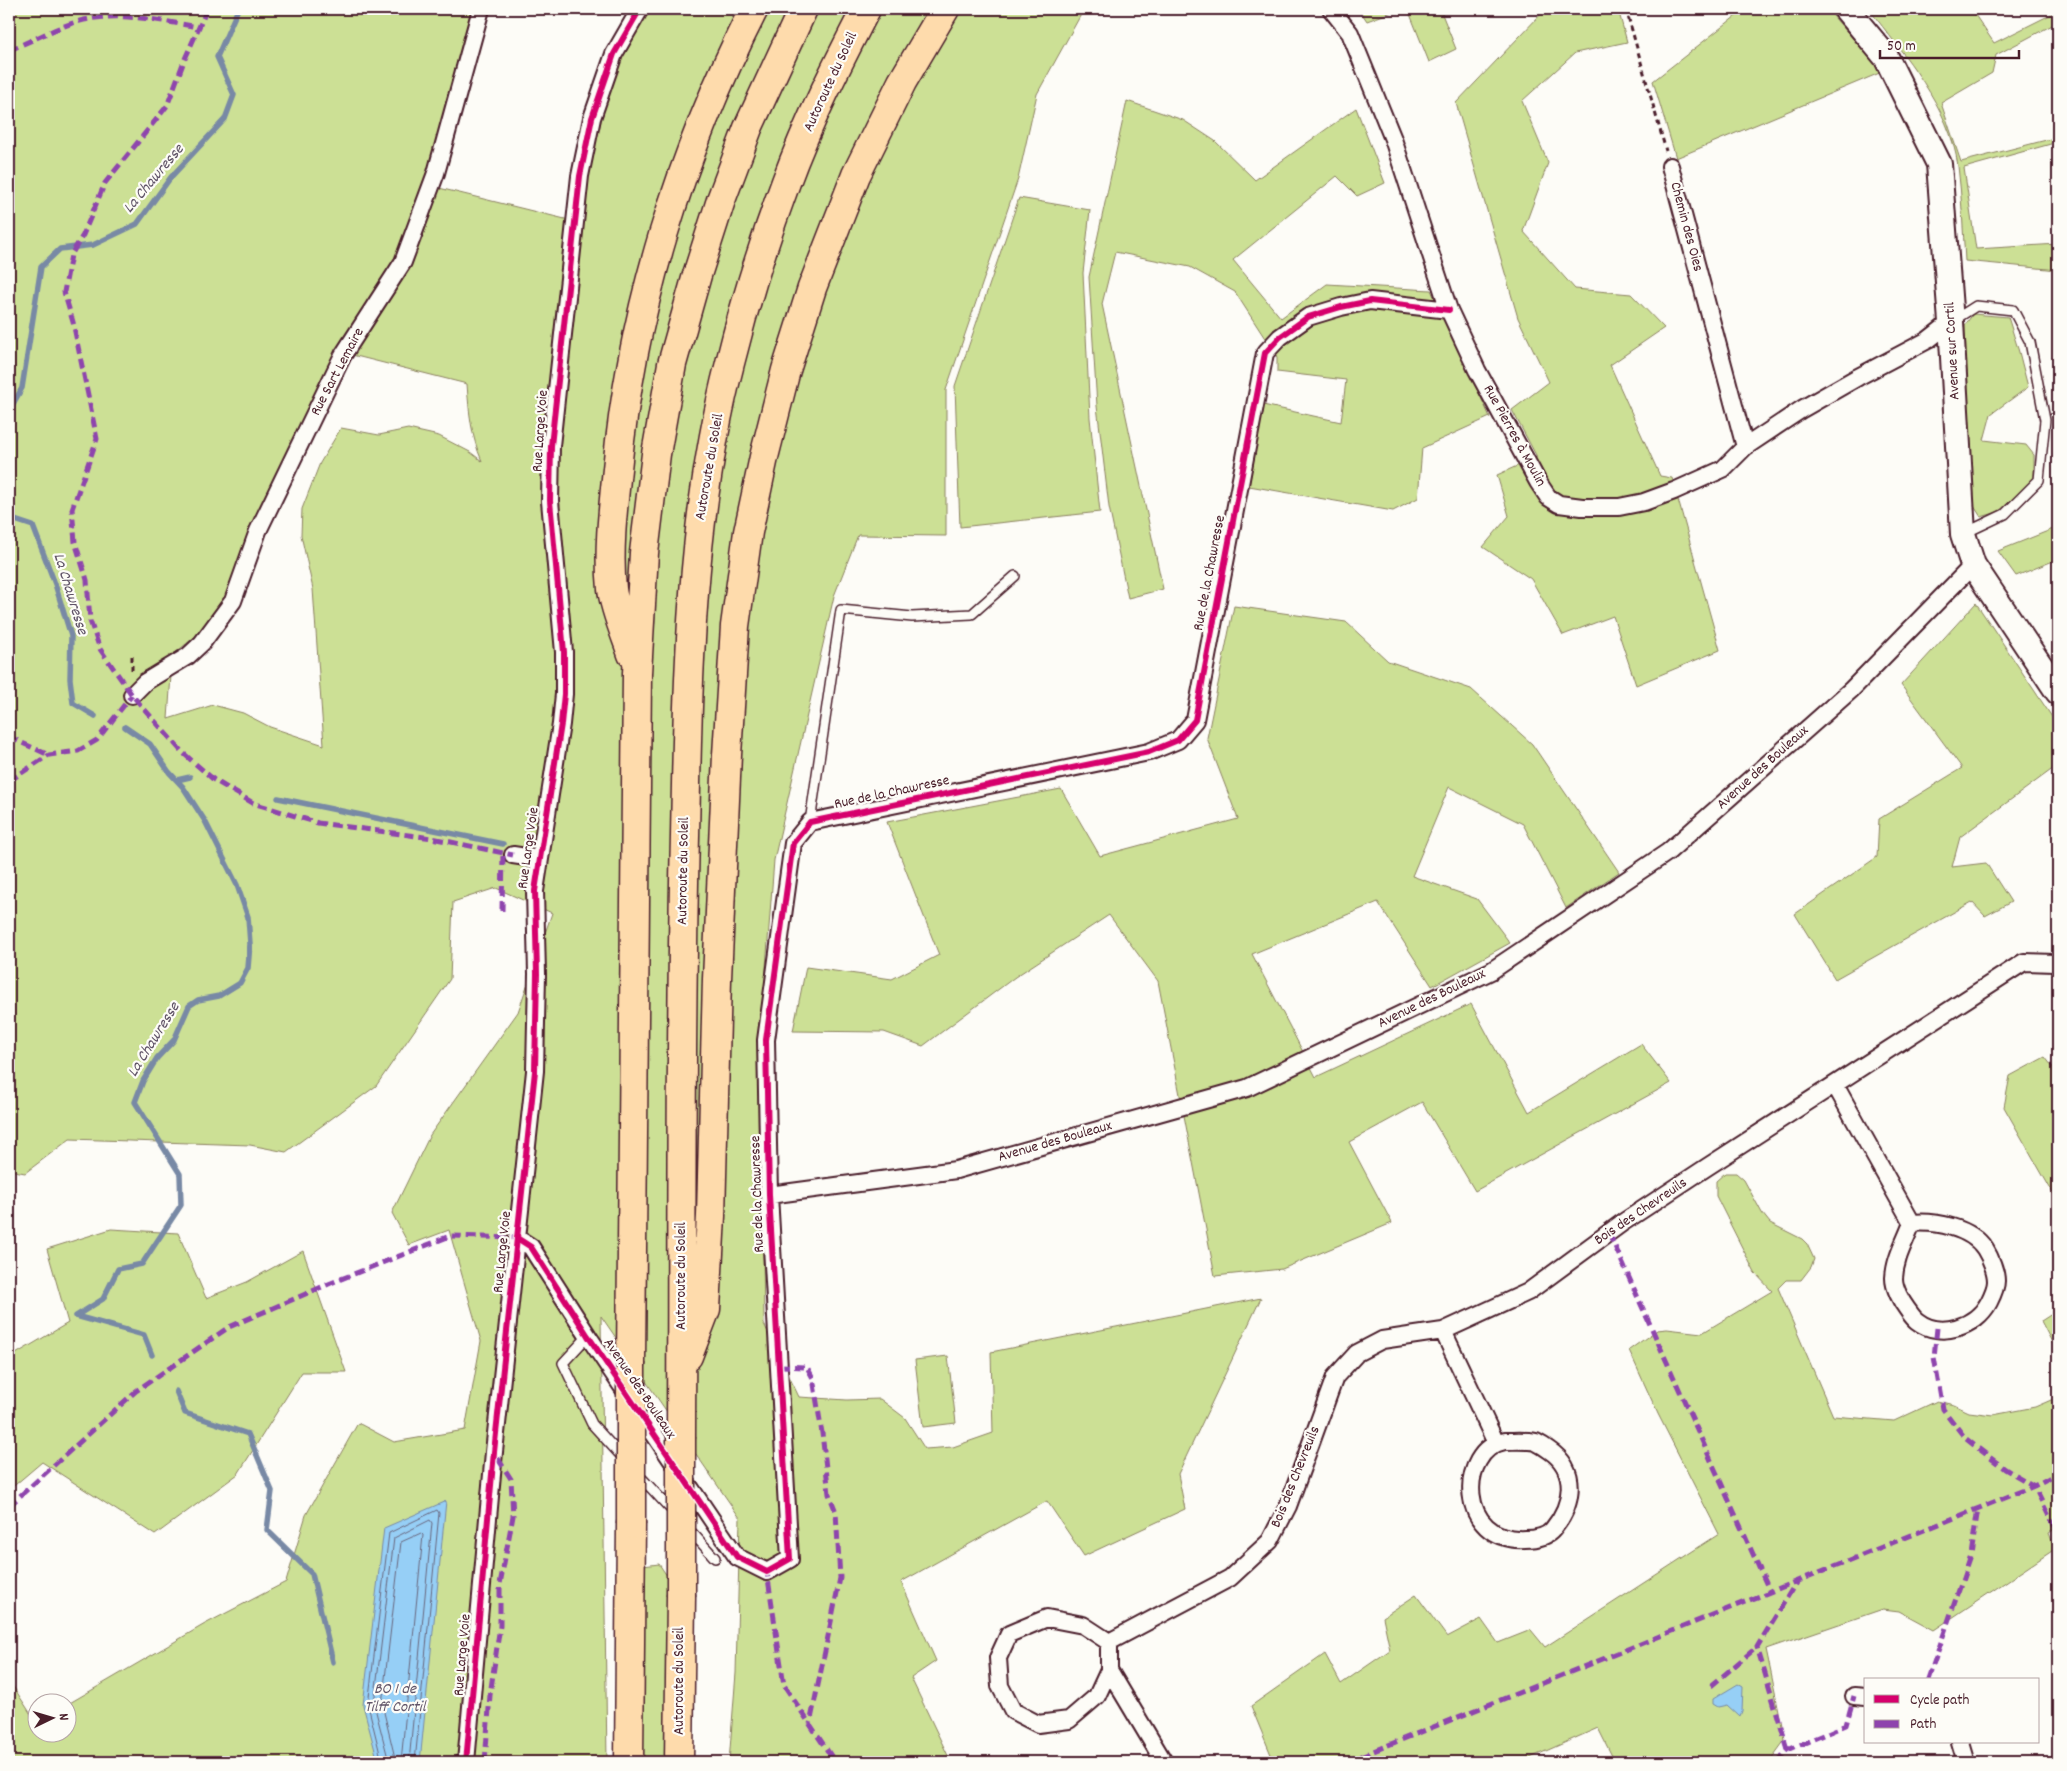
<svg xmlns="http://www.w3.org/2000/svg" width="2067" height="1771" font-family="Dekko,sans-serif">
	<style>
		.green { fill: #cce095; stroke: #8b8060 }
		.water { fill: #96cff6; stroke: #7889a5 }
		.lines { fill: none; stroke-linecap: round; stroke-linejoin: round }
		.shore { stroke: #68657c; stroke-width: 1 }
		.stream { stroke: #7889a5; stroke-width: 5.5 }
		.service-casing { stroke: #4a1f2b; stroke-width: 12 }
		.minor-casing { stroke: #4a1f2b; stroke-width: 20 }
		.secondary-casing { stroke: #4a1f2b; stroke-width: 28 }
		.motorway-casing { stroke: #4a1f2b; stroke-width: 31 }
		.path { stroke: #4a1f2b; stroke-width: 3; stroke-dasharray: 5 4; stroke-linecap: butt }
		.service { stroke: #fdfcf7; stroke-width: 9 }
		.minor { stroke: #fdfcf7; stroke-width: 16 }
		.secondary { stroke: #fdfcf7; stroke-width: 24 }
		.motorway { stroke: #fedbac; stroke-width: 28 }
		.motorway-bridge-casing { stroke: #4a1f2b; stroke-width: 31; stroke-linecap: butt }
		.motorway-bridge { stroke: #fedbac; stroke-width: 28 }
		.quiet { stroke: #8e44ad; stroke-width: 5; stroke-dasharray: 10 5; stroke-linecap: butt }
		.cycleway-casing { stroke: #fdfcf7; stroke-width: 9 }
		.cycleway { stroke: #d6006c; stroke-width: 6 }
		.labels { text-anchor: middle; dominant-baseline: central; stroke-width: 4.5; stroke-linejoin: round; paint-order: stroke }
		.street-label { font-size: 15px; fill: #4a1f2b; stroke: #fdfcf7 }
		.water-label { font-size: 16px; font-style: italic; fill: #615468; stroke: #fdfcf7 }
	</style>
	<rect width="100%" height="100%" fill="#fdfcf7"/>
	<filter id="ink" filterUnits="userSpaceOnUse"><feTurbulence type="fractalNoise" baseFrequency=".02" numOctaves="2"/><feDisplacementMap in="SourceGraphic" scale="10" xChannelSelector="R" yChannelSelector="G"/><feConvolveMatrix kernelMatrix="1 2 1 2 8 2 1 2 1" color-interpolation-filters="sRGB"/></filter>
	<g filter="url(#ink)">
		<path class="green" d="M9 9H476L429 171 400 262 338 358 241 552C240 559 241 568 238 575 227 615 194 637 164 662L171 675 168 719 213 705 243 713 270 727 324 745 313 589 301 535 302 509 320 463 341 428 379 435 408 429 439 436 470 452 482 461C471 436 469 412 467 384L352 355 409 265 435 187 569 220 543 487 552 582 555 633 571 649 561 565 557 489 561 410 571 302 589 171 609 88 623 52 648 9H1084L1037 94 1018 179 946 390V536L858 535 834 596 774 860 760 1048 764 1324 799 1397 847 1400 880 1399 905 1418 925 1449 953 1447 993 1433 991 1352 1261 1298 1178 1474 1185 1509 1084 1556 1047 1501 901 1582 936 1661 911 1678 951 1762H729L736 1673 740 1518 601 1316 607 1762H9V1680L36 1722 37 1721 38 1734H68V1704L205 1624 286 1582 306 1515 358 1423 394 1442 465 1430 481 1341 449 1230 409 1245 392 1213 430 1135 518 1012 552 913 496 888 453 902 450 979 376 1086 286 1152 250 1145 70 1139 25 1173 9 1170Z
			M1359 9H1400L1367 21Z
			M1408 9H1440L1456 49 1429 62Z
			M1540 9H1618L1627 42 1575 53 1522 101 1548 163 1523 231 1575 289 1631 294 1664 328 1610 365 1660 476 1672 478 1720 650 1636 685 1613 616 1563 635 1531 579 1483 547 1509 516 1497 475 1537 457 1512 410 1549 382 1518 318 1456 103 1541 14Z
			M1745 9H1827L1882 72 1676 158 1653 81Z
			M1869 9H1971L1994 43 2058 11V22L1996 55 1992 73 1941 103 1961 162 2058 137V142L1964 168 1976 249 2058 244V270L1965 261C1963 230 1962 198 1958 166 1950 107 1904 55 1869 9Z
			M1127 101 1183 120 1215 141 1255 180 1356 108 1385 183 1357 196 1337 176 1233 260 1281 318 1327 284 1431 290 1490 417 1422 448 1418 498 1393 511 1249 486 1263 405 1341 422 1346 380 1277 372V357L1235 292 1190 267 1115 252 1102 304 1163 589 1128 598 1109 507 1097 406 1089 277Z
			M1019 198 1090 210 1083 273 1090 418 1100 512 960 527 955 386Z
			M1973 314 2008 317 2019 352 2028 387 1991 414 1984 440 2026 445 2034 455V480L1998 512 1981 517 1972 503 1965 373V325Z
			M2058 527V559L2016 576 1998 551Z
			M1976 603 2058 726V765L1960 837 1952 867 1986 863 2011 902 1985 916 1972 902 1835 979 1795 914 1877 857 1879 819 1962 768 1901 685Z
			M1234 606 1346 622 1388 661 1471 689 1532 744 1619 872 1566 908 1523 824 1449 787 1412 876 1477 899 1510 943 1432 986 1378 902 1252 954 1316 1077 1471 1004 1529 1112 1641 1044 1671 1083 1475 1191 1422 1102 1349 1142 1392 1223 1282 1269 1215 1276 1158 981 1109 915 1015 977 923 1046 884 1032 793 1031 806 967 892 979 939 955 887 822 1061 789 1100 856 1238 819 1207 738Z
			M2045 1057 2058 1074V1202L2004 1107 2010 1076Z
			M1725 1173H1736L1744 1180 1762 1213 1770 1223 1802 1239 1807 1244 1814 1259 1811 1267 1801 1280H1786L1778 1288 1833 1416 1894 1421 1937 1401 1954 1405 1969 1412 1993 1415 2035 1407 2058 1397V1527L2049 1533 2055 1549 1934 1630 1899 1611 1883 1609 1766 1649 1785 1740 1769 1762H1615L1598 1728 1521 1762H1274L1251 1706 1325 1654 1341 1684 1390 1650 1383 1617 1416 1595 1447 1637 1481 1619 1498 1643 1531 1630 1545 1647 1719 1534 1658 1414 1629 1350 1657 1330 1667 1329 1702 1333 1772 1291 1755 1273 1716 1196V1181Z
			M111 1229 178 1233 206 1298 247 1282 303 1251 346 1372H302L238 1474 155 1535 42 1462 9 1490V1358L68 1323 47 1249Z
			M2058 1310V1354L2041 1321Z
			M948 1356 956 1423 923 1427 915 1360Z
			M659 1564 669 1579 668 1762H642L643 1566Z"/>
		<path class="water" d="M446 1501 420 1762H378L363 1705 384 1528Z
			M1738 1684 1743 1687 1742 1712 1740 1717 1727 1705 1718 1707 1713 1704V1699Z"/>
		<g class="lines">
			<path class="shore" d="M382 1762 368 1705 389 1533 437 1510 439 1513 415 1762
				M389 1762 374 1704 394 1538 430 1520 432 1523 409 1762
				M396 1762 382 1704 401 1542 421 1533 423 1535 401 1762"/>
			<path class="stream" d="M9 411 22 388 41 267 60 249 93 245 137 224 171 177 225 119 234 95 217 57 238 9
				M9 518 33 526 55 584 71 636 70 679 73 703 95 716
				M125 727 150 744 169 772 183 787 205 821 237 885 248 917 250 944 248 968 240 983 219 996 198 1000 189 1006 174 1040 157 1058 143 1081 135 1102 180 1174 181 1205 142 1264 118 1269 103 1299 76 1316 144 1335 152 1355
				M177 780 190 777
				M278 798 503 844
				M176 1391 185 1413 248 1434 272 1491 267 1530 312 1574 333 1662"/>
			<defs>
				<path id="service" d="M1954 320 1976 306 2013 310 2030 342 2045 420 2039 480 2005 514 1965 533
					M810 822 841 610 912 617 972 614 1015 576
					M588 1336 563 1363 592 1424 624 1459
					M638 1474 675 1514
					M687 1527 715 1558"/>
				<path id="minor" d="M1331 9 1350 33 1393 139 1449 310 1477 370 1538 482 1548 497 1559 504 1582 507H1619L1644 502 1674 491 1723 469 1745 447 1802 409 1858 377 1928 340 1951 322
					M1670 166 1745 447
					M132 695 145 682 188 656 202 643 233 601 258 531 343 355 403 262 436 173 481 9
					M513 855 539 859
					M1835 1085 1912 1223C1905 1242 1895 1258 1894 1278 1894 1288 1901 1301 1907 1309 1910 1313 1913 1318 1917 1321 1940 1339 1976 1327 1989 1302 1992 1296 1996 1288 1996 1281 1996 1271 1990 1257 1985 1249 1971 1227 1935 1221 1912 1223
					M769 1195 956 1170 1247 1088 1491 971 1668 852 1851 690 1973 565
					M517 1238 531 1247 588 1336 737 1557 767 1572 790 1559 769 1195 766 1040 793 843 810 822 1149 752 1178 740 1195 720 1265 353 1280 337 1308 317 1341 307 1370 301 1449 310
					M1443 1331 1496 1443
					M1505 1441C1515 1441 1526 1440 1536 1442 1540 1444 1545 1447 1549 1450 1579 1470 1573 1505 1553 1529 1547 1537 1535 1539 1525 1539 1457 1543 1457 1450 1505 1441Z
					M1047 1618 1083 1625 1109 1642V1670L1097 1696 1069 1720 1038 1724 1013 1711 1000 1686 998 1658 1009 1634Z
					M1109 1642 1230 1578 1270 1541 1288 1506 1335 1377 1357 1353 1382 1340 1443 1331 1528 1292 1622 1223 1707 1167 2024 962 2054 963 2058 965
					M1109 1670 1164 1762
					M1854 1696 1866 1697
					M1960 1742 1966 1762
					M466 1762 494 1452 535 1071 537 974 535 891 561 724 564 694V652L550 501 551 446 580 176 592 118 614 54 640 9"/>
				<path id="secondary" d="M1846 9 1886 57 1939 164 1951 322 1963 534 1973 565 2058 692"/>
				<path id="motorway" d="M632 654C626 636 614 608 612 589 608 551 613 508 617 469 632 309 681 152 754 9
					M688 1356 706 1309 711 1216 717 979 727 755 735 626 748 532 764 457 786 370 812 288 856 175 902 82 945 9
					M631 1363 637 673 644 553 656 454 672 364 697 275 721 200 748 128 803 9
					M681 1436C682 1236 680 1036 685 836 688 677 690 518 730 363 745 302 764 241 786 182 808 122 837 65 866 9
					M629 1762 631 1524
					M679 1762 681 1596"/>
			</defs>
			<use href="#service" class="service-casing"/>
			<use href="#minor" class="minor-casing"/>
			<use href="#secondary" class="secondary-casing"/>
			<use href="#motorway" class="motorway-casing"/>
			<path class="path" d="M1626 9 1666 151
				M132 670V655"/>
			<use href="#service" class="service"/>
			<use href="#minor" class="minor"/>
			<use href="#secondary" class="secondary"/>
			<use href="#motorway" class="motorway"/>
			<defs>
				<path id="motorway-bridge" d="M631 1363V1524
					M681 1596V1436"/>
			</defs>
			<use href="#motorway-bridge" class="motorway-bridge-casing"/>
			<use href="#motorway-bridge" class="motorway-bridge"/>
			<path class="quiet" d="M207 9 184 61 167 106 105 183 83 235 71 255 64 292 73 322 97 439 72 509 75 542 87 580 90 621 100 649 132 695 182 752 214 780 253 803 318 823 432 838 513 855
				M9 50C30 42 59 26 80 21 119 11 161 21 199 27
				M9 737 49 755
				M9 781 49 755 78 751 97 740 132 695
				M502 911 503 852
				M1609 1233 1770 1592
				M1937 1328 1934 1357 1943 1409 1965 1438 2005 1469 2034 1486 2058 1534
				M779 1366 807 1367 813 1378 822 1433 829 1494 836 1512 840 1578 810 1724
				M9 1506 136 1391 229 1327 331 1283 450 1236 517 1238
				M763 1570 767 1572 784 1685 835 1762
				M1928 1680 1971 1555 1978 1508
				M1711 1686 1757 1647
				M1788 1750 1757 1647 1797 1581
				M485 1762 490 1695 500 1626V1584L513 1516 511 1479 495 1454
				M1346 1762 2034 1486 2058 1473
				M1776 1762 1788 1750 1846 1725 1854 1696"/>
			<defs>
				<path id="cycleway" d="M517 1238 531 1247 588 1336 737 1557 767 1572 790 1559 769 1195 766 1040 793 843 810 822 1149 752 1178 740 1195 720 1265 353 1280 337 1308 317 1341 307 1370 301 1449 310
					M466 1762 494 1452 535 1071 537 974 535 891 561 724 564 694V652L550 501 551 446 580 176 592 118 614 54 640 9"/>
			</defs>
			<use href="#cycleway" class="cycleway-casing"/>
			<use href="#cycleway" class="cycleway"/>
		</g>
	</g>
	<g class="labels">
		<g class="street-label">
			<text transform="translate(831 82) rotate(-65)">Autoroute du Soleil</text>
			<text transform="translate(1686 227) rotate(75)">Chemin des Oies</text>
			<text transform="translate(1953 351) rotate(-93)">Avenue sur Cortil</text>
			<text transform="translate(338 372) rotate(-62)">Rue Sart Lemaire</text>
			<text transform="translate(541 431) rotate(-86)">Rue Large Voie</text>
			<text transform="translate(1514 436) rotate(61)">Rue Pierres à Moulin</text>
			<text transform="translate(710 467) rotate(-80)">Autoroute du Soleil</text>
			<text transform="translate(1210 573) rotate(-79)">Rue de la Chawresse</text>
			<text transform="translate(1763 768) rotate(-42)">Avenue des Bouleaux</text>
			<text transform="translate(892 793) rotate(-12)">Rue de la Chawresse</text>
			<text transform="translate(529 848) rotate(-82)">Rue Large Voie</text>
			<text transform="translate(684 871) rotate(-89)">Autoroute du Soleil</text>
			<text transform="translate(1432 999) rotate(-26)">Avenue des Bouleaux</text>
			<text transform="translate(1055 1142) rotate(-16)">Avenue des Bouleaux</text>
			<text transform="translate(758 1194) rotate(-92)">Rue de la Chawresse</text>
			<text transform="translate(1641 1212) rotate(-34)">Bois des Chevreuils</text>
			<text transform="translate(503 1252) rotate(-84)">Rue Large Voie</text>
			<text transform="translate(682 1276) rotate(-90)">Autoroute du Soleil</text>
			<text transform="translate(639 1389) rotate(56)">Avenue des Bouleaux</text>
			<text transform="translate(1296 1477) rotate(-68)">Bois des Chevreuils</text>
			<text transform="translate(463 1655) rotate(-85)">Rue Large Voie</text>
			<text transform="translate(680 1681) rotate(-90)">Autoroute du Soleil</text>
		</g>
		<g class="water-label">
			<text transform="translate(154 179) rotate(-50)">La Chawresse</text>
			<text transform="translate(70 594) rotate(73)">La Chawresse</text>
			<text transform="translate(154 1040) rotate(-58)">La Chawresse</text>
			<text x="395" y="1689">BO 1 de<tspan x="395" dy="18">Tilff Cortil</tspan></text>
		</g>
	</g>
	<rect width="2067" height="1771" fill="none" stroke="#fdfcf7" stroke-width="30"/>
	<rect x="15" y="15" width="2037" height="1741" fill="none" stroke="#4a1f2b" stroke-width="2" filter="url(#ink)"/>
	<rect x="1864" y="1678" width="175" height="65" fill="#fdfcf7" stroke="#b5a4a5"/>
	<rect x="1874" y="1695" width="25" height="8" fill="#d6006c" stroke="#b5a4a5"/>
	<text x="1910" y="1704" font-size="15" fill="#4a1f2b">Cycle path</text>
	<rect x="1874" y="1720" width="25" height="8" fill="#8e44ad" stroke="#b5a4a5"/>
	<text x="1910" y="1728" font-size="15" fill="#4a1f2b">Path</text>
	<g transform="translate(52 1718) rotate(85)"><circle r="24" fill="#fdfcf7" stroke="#b5a4a5"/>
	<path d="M0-4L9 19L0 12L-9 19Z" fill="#4a1f2b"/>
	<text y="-8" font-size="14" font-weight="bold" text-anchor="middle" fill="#4a1f2b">N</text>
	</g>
	<path d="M1880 50v8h139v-8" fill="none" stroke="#4a1f2b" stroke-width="2.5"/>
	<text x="1887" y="50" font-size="15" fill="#4a1f2b" stroke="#fdfcf7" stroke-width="4" paint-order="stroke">50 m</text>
</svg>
